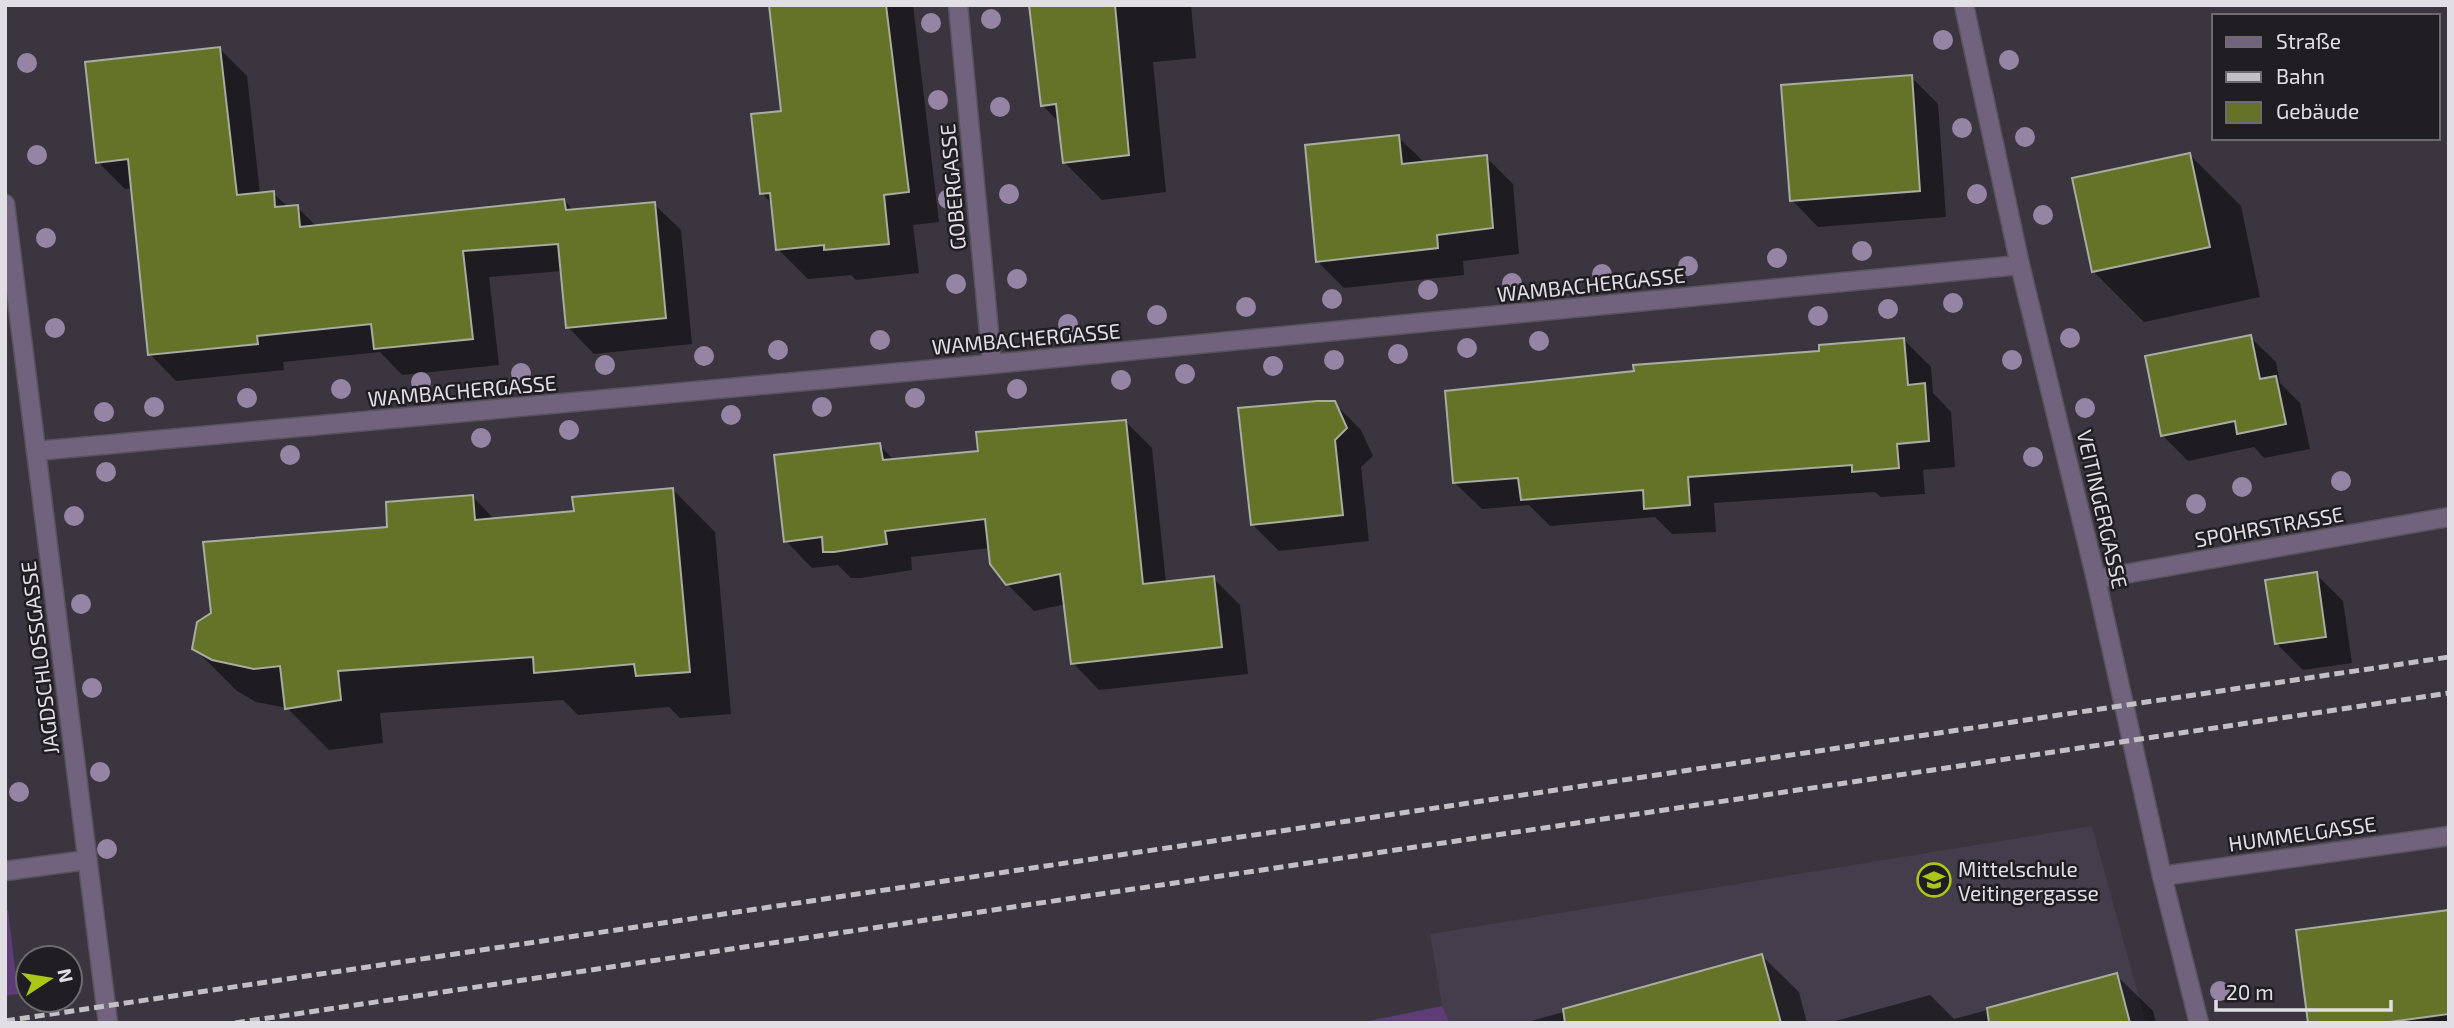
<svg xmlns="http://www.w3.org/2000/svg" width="2454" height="1028" font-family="'Exo 2',sans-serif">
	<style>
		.built { fill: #443d4b }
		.green { fill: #5e3d77 }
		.shadow { fill: #0007 }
		.building { fill: #647328; stroke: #a9aca0; stroke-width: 2 }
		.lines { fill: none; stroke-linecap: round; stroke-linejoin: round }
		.minor-casing { stroke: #58535c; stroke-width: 21 }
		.tertiary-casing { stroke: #58535c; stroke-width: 21 }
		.minor { stroke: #71637e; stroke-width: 18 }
		.tertiary { stroke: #71637e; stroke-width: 18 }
		.rail { stroke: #c2bfc5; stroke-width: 5; stroke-dasharray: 10 5; stroke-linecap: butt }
		.tree { fill: #9684a5 }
		.labels { text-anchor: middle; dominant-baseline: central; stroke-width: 5; stroke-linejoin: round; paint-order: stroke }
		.street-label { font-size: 21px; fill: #e1dee4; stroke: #201e22 }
		.poi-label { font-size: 21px; fill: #e1dee4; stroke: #201e22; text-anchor: start }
	</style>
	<rect width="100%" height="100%" fill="#3a353e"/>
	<path class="built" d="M2092 826 2146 1023H1450L1442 1006 1430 934Z"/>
	<path class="green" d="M5 910H8L18 994 5 996Z
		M1442 1006 1450 1023H1358H1359Z"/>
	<path class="shadow" d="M771 5H913L939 222 913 225 919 273 856 280 851 275 808 279 778 249 773 205 762 193 783 112Z
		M1031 5H1191L1196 58 1153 62 1166 192 1102 200 1064 162 1060 123 1042 105Z
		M220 49 247 76 260 194 273 193 288 207H297L317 227 564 200 574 211 654 204 681 230 692 344 594 354 568 327 562 271 489 277 499 365 402 375 380 352 283 362 284 370 176 381 150 354 133 188 125 189 98 162Z
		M1911 77 1938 104 1946 217 1818 227 1792 200Z
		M1398 137 1425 163 1486 157 1513 184 1519 254 1463 261 1464 275 1344 288 1317 261Z
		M2190 155 2241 206 2260 297 2144 322 2093 271Z
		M2250 337 2276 362 2280 383 2300 403 2310 449 2264 458 2254 447 2188 461 2163 436Z
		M1904 340 1931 367 1933 393 1951 412 1955 467 1923 470 1925 494 1881 497 1875 492 1714 503 1716 532 1672 534 1655 517 1550 526 1529 505 1482 509 1455 483 1821 353Z
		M1334 403 1361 430 1373 456 1361 467 1369 541 1279 551 1252 524Z
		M1125 421 1152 448 1166 583 1213 578 1240 605 1248 674 1099 690 1073 663 1066 604 1034 611 1007 584 990 548 911 557 912 570 861 578H851L838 565 812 568 786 541 879 445 895 461 980 453Z
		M673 490 715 532 731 714 680 718 669 707 578 715 563 700 380 713 383 743 329 750 287 708 256 702 237 691 194 648 389 529 473 497 495 520 576 513Z
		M2316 574 2343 601 2352 663 2303 670 2277 644Z
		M2449 912V1023H2310Z
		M1762 956 1799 992 1807 1023H1524Z
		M2116 975 2153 1011 2156 1023H1828L1930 995 1954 1019Z"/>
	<path class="building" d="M769 5H886L909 192 884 195 889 244 824 250V245L776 250 770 193 760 194 751 114 781 111Z
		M1029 5H1115L1129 155 1063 163 1056 104 1041 106Z
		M220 47 237 195 274 191 275 207 298 205 300 227 564 199 566 210 655 202 666 318 566 328 558 244 463 251 473 339 374 349 371 324 257 336 258 344 148 355 128 159 96 163 85 62Z
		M1912 75 1920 191 1790 201 1781 85Z
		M1399 135 1402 164 1487 155 1493 228 1437 235 1438 248 1316 262 1305 145Z
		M2190 153 2210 247 2092 272 2072 178Z
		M2251 335 2260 379 2276 376 2286 424 2237 434 2235 421 2161 436 2145 356Z
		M1904 338 1908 385 1925 383 1929 441 1897 444 1899 468 1852 472V465L1688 477 1690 505 1644 509 1643 490 1521 500 1518 478 1453 483 1445 391 1634 371 1633 365 1819 351V345Z
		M1317 401H1335L1347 428 1335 440 1343 515 1251 525 1238 408Z
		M1126 420 1143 584 1214 576 1222 647 1071 664 1060 574 1006 585 990 564 985 519 885 531 887 544 834 552H823L822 537 784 542 774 455 880 443 883 460 978 451 976 432Z
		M673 488 690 672 636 676 634 664 534 673 533 657 338 671 341 700 285 709 280 666 254 669 212 660 192 649 197 622 211 613 203 542 387 527 386 502 473 495 475 520 574 511 572 497Z
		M2317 572 2326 637 2275 644 2265 580Z
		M2449 910V1014L2382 1023H2308L2296 930Z
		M1762 954 1781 1023H1565L1563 1009Z
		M2117 973 2130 1023H1989L1987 1008Z"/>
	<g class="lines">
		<defs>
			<path id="minor" d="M958 5 992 364
				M36 451 992 364 2020 265
				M5 871 87 860
				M2162 876 2449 836"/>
			<path id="tertiary" d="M1964 5 2020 265 2096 579 2162 876 2199 1023
				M5 204 108 1023
				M2096 579 2449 517"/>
		</defs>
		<use href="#minor" class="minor-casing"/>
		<use href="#tertiary" class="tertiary-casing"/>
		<use href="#minor" class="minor"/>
		<use href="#tertiary" class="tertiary"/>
		<path class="rail" d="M5 1021 2449 657
			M235 1023 2449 693"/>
	</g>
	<g class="tree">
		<circle cx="991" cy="19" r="10"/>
		<circle cx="931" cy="23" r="10"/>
		<circle cx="1943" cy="40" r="10"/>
		<circle cx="2009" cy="60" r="10"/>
		<circle cx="27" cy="63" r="10"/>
		<circle cx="938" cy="100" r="10"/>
		<circle cx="1000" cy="107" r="10"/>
		<circle cx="1962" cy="128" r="10"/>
		<circle cx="2025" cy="137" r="10"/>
		<circle cx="37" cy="155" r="10"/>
		<circle cx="1009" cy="194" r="10"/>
		<circle cx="1977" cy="194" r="10"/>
		<circle cx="948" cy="199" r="10"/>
		<circle cx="2043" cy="215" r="10"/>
		<circle cx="46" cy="238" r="10"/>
		<circle cx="1862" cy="251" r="10"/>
		<circle cx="1777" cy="258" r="10"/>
		<circle cx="1688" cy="266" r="10"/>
		<circle cx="1602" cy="274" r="10"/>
		<circle cx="1017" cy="279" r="10"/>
		<circle cx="1512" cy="283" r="10"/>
		<circle cx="956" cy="284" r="10"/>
		<circle cx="1428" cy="290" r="10"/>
		<circle cx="1332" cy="299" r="10"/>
		<circle cx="1953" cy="303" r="10"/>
		<circle cx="1246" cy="307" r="10"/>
		<circle cx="1888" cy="309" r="10"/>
		<circle cx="1157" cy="315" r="10"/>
		<circle cx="1818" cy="316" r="10"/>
		<circle cx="1068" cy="324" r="10"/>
		<circle cx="55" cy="328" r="10"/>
		<circle cx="2070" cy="338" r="10"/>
		<circle cx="880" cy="340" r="10"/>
		<circle cx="1539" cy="341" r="10"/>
		<circle cx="1467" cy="348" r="10"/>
		<circle cx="778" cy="350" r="10"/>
		<circle cx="1398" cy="354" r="10"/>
		<circle cx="704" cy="356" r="10"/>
		<circle cx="1334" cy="360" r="10"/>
		<circle cx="2012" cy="360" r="10"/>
		<circle cx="605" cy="365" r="10"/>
		<circle cx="1273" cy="366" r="10"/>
		<circle cx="521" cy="373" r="10"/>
		<circle cx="1185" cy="374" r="10"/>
		<circle cx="1121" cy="380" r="10"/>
		<circle cx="421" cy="382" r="10"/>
		<circle cx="341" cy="389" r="10"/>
		<circle cx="1017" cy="389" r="10"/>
		<circle cx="247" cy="398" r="10"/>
		<circle cx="915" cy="398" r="10"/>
		<circle cx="154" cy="407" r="10"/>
		<circle cx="822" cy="407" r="10"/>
		<circle cx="2085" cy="408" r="10"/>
		<circle cx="104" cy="412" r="10"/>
		<circle cx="731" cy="415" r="10"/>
		<circle cx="569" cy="430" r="10"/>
		<circle cx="481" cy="438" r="10"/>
		<circle cx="290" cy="455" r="10"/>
		<circle cx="2033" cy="457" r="10"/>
		<circle cx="106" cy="472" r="10"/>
		<circle cx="2341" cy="481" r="10"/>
		<circle cx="2242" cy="487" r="10"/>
		<circle cx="2196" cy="504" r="10"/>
		<circle cx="74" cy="516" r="10"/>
		<circle cx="81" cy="604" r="10"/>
		<circle cx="92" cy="688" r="10"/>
		<circle cx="100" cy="772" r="10"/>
		<circle cx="19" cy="792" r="10"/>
		<circle cx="107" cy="849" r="10"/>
		<circle cx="2220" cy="991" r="10"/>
	</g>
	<defs>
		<symbol id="school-ring" viewBox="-11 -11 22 22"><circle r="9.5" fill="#201e22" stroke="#abc616" stroke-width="1.5"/><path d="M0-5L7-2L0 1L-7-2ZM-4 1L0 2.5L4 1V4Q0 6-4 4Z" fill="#abc616"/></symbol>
	</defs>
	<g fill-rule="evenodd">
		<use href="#school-ring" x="1915" y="861" width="38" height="38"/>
	</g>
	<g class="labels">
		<g class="street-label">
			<text transform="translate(952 187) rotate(-95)">GOBERGASSE</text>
			<text transform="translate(1591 284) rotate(-6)">WAMBACHERGASSE</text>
			<text transform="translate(1026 338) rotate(-5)">WAMBACHERGASSE</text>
			<text transform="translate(462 390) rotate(-5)">WAMBACHERGASSE</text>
			<text transform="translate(2103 509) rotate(77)">VEITINGERGASSE</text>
			<text transform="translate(2269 526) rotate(-10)">SPOHRSTRASSE</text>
			<text transform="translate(39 658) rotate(-97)">JAGDSCHLOSSGASSE</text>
			<text transform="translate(2302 833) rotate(-8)">HUMMELGASSE</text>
		</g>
		<g class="poi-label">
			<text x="1958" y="868">Mittelschule<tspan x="1958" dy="24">Veitingergasse</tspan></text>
		</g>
	</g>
	<rect width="2454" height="1028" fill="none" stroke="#e1dee4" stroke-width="14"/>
	<rect x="2212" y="14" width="228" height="126" fill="#201e22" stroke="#6d6b70" stroke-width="2"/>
	<rect x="2226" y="37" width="35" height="10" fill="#71637e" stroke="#6d6b70" stroke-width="2"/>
	<text x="2276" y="49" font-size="21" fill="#e1dee4">Straße</text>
	<rect x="2226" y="72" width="35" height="10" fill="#c2bfc5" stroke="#6d6b70" stroke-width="2"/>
	<text x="2276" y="84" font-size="21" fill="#e1dee4">Bahn</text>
	<rect x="2226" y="102" width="35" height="21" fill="#647328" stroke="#6d6b70" stroke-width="2"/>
	<text x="2276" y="119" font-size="21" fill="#e1dee4">Gebäude</text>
	<g transform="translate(49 979) rotate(78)"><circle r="33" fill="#201e22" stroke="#6d6b70" stroke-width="2"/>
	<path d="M0-5L12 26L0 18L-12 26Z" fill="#abc616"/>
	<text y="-10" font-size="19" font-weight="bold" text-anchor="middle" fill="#e1dee4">N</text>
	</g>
	<path d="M2216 1000v10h175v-10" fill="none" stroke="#e1dee4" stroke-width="3.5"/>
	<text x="2226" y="1000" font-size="21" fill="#e1dee4" stroke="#201e22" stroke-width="5" paint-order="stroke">20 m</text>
</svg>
